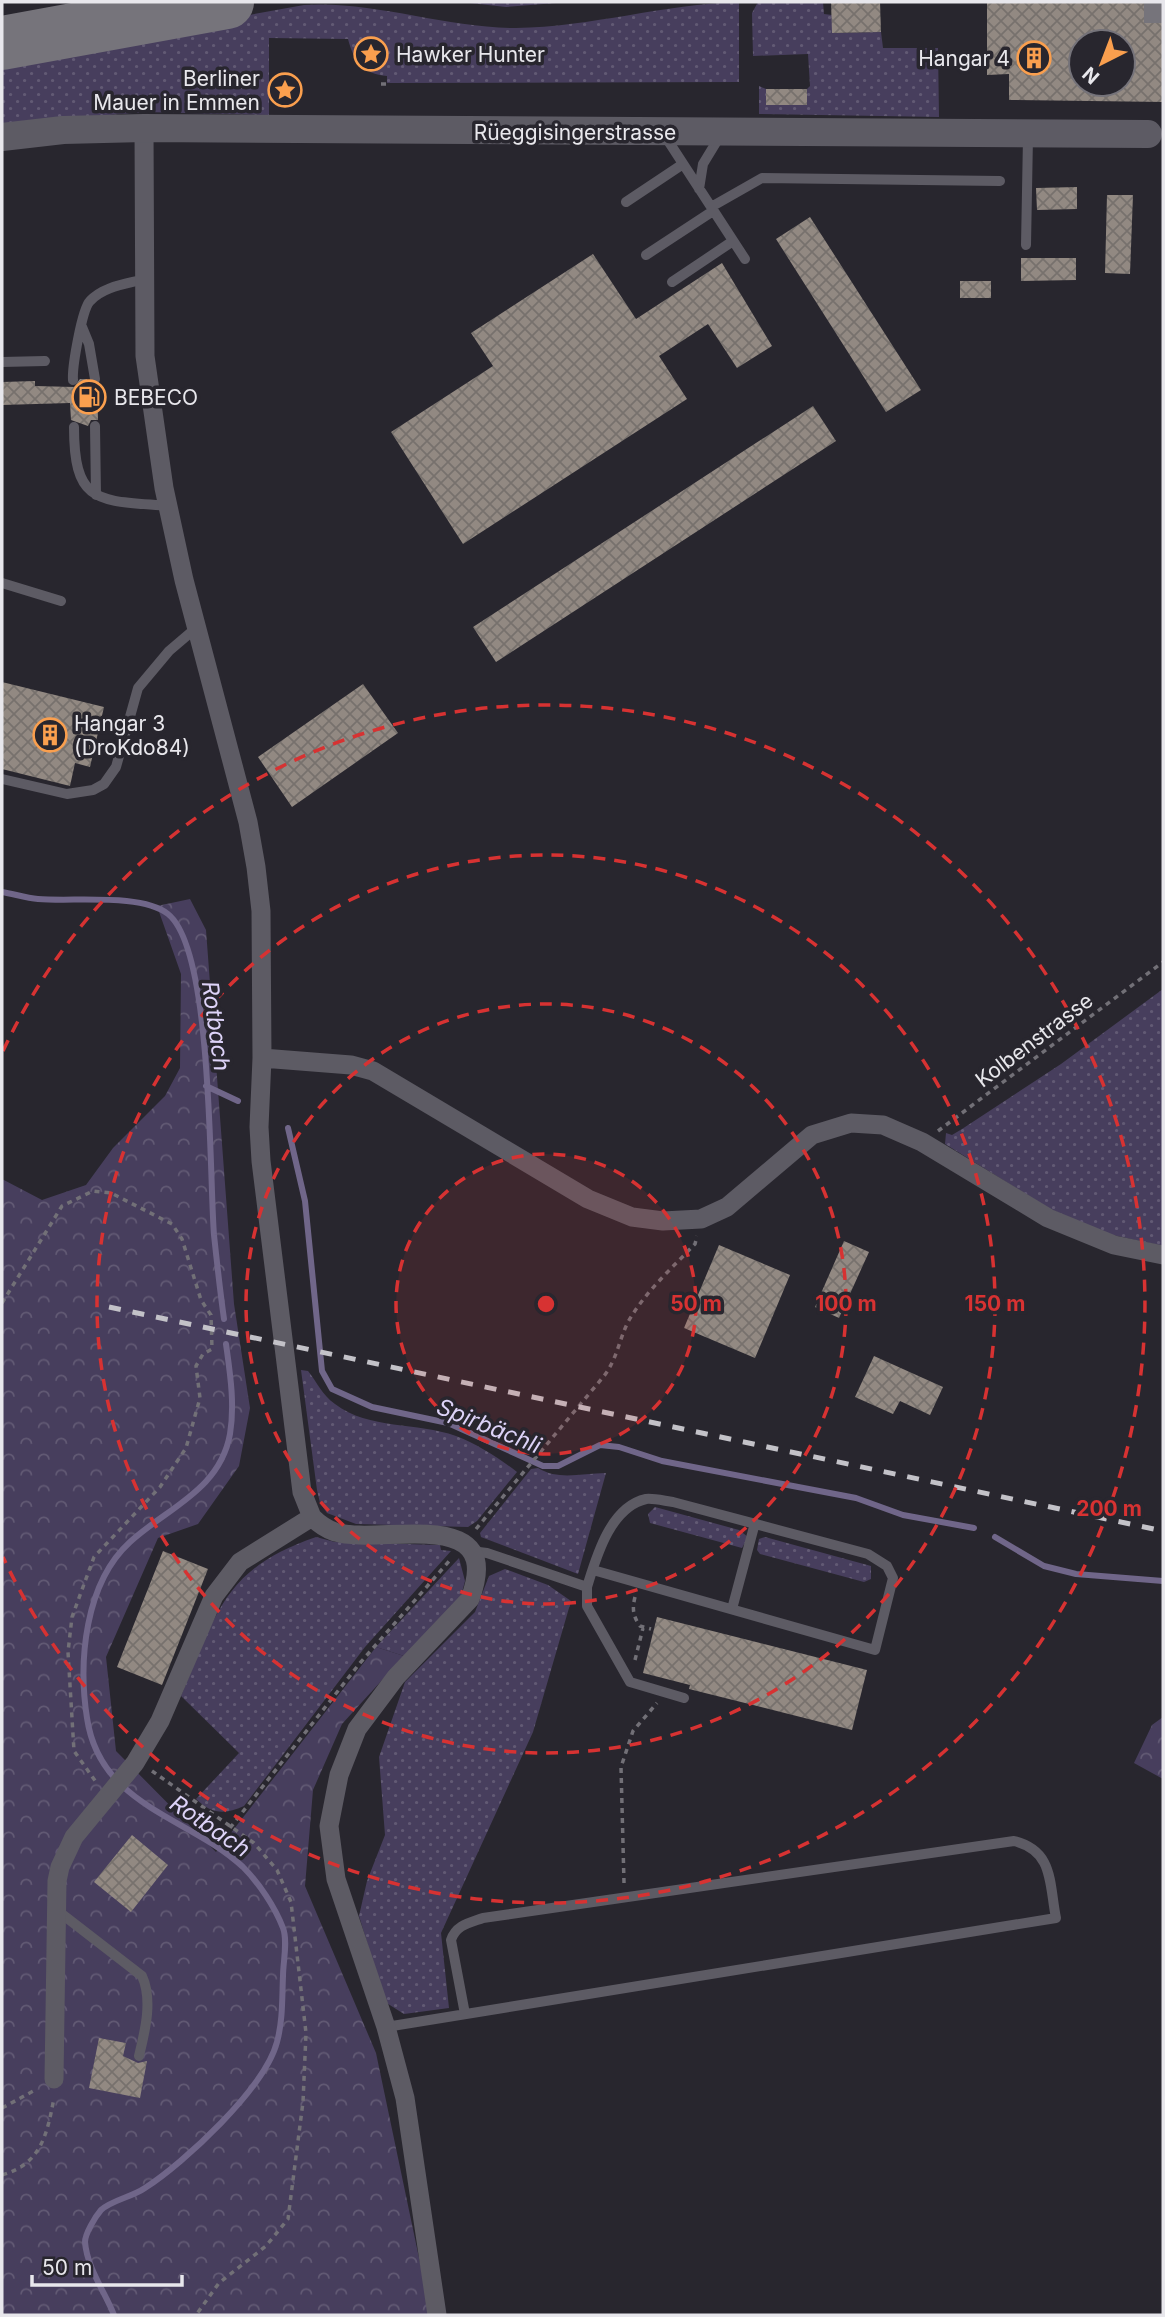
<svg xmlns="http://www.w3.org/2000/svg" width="1165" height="2317" font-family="Inter,sans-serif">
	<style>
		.grass { fill: url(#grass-dots) }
		.forest { fill: url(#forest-crowns) }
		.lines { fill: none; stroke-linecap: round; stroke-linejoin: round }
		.stream { stroke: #706689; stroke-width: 6 }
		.taxiway { stroke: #76747b; stroke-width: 54 }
		.building { fill: url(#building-cross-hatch); fill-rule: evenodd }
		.path { stroke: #727077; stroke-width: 3.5; stroke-dasharray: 5 5; stroke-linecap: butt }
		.service { stroke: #5d5b64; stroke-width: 10 }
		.minor { stroke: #5d5b64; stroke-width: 19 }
		.secondary { stroke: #5d5b64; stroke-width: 28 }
		.rail { stroke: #c3c2c8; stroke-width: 5; stroke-dasharray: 12 12; stroke-linecap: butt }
		.ring { fill: none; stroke: #d73232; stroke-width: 3.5; stroke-dasharray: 12 9 }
		.labels { text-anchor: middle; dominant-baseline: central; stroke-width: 7; stroke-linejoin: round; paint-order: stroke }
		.poi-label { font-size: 21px; fill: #e8e7ec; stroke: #28262e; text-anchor: start }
		.street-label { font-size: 21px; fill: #e8e7ec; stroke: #28262e }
		.water-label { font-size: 23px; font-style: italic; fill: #ddd3f8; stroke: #28262e }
		.centre { fill: #d73232; stroke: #28262e; stroke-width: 3.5 }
		.ring-label { font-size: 21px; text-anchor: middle; font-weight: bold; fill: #d73232; stroke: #28262e; stroke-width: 7; stroke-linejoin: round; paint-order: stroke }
	</style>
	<defs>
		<pattern id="grass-dots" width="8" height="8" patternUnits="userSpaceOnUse" patternTransform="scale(1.75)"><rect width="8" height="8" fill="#473e5d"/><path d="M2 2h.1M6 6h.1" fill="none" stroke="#625a74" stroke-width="1.8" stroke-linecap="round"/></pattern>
		<pattern id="forest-crowns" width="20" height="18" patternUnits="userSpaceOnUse" patternTransform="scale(1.75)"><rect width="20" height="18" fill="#473e5d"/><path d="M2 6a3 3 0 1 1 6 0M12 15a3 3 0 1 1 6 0" fill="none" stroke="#625a74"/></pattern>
		<pattern id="building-cross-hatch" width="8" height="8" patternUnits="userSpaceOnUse" patternTransform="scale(1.75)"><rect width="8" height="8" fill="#928982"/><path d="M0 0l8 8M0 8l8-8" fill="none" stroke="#77716d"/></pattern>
	</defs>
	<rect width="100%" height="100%" fill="#28262e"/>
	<path class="grass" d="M461 2H569L506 7Z
		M739 2V82L387 83V76C363 74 354 62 348 39L269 38V115L145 112 2 124V60L304 5C370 0 447 28 516 28 591 27 664 4 739 2Z
		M758 2H823L824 14 832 15V33L881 32 883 48H938L939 117 759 114V86L766 89V105L807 104V89L810 86 808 54 753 56 752 13Z
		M1163 989V1246L1108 1234 1050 1209 945 1144 946 1133 952 1135 962 1129 1061 1064Z
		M301 1370 308 1371C317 1382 322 1395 335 1404 369 1430 417 1422 456 1436 477 1444 499 1458 517 1472L477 1521 468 1527 356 1524 327 1513 320 1503 317 1490Z
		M538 1468C559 1481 582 1473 606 1473L578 1574 481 1537 480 1533 531 1469Z
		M655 1507 739 1530 748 1537 742 1548 650 1523 648 1514Z
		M316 1537 335 1542 440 1545 441 1550 451 1551 365 1647 244 1806C224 1815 212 1814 196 1799L239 1753 181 1696C217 1613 223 1569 316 1537Z
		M765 1537 871 1566V1579L864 1582 760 1554 757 1550 759 1539Z
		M459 1558 465 1581 461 1596 404 1656 376 1647Z
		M505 1569 548 1585 571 1601 533 1732 441 1933 449 2008 404 2014 385 2002 359 1916 367 1881 385 1835 379 1757 405 1682 475 1612 489 1576Z"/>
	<path class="forest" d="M190 899 206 930 234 1304 250 1408 239 1466 198 1524 158 1538 106 1657 116 1751 216 1852 376 1647 404 1656 342 1724 313 1790 305 1886 376 2053 431 2315H2V1179L42 1200 86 1185 113 1148 165 1096 180 1068 181 974 157 906Z
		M1163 1717V1779L1134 1763 1152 1725Z"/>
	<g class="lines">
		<path class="stream" d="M2 892C14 894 26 898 38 899 73 902 141 893 168 914 213 950 209 1172 214 1235 217 1263 220 1291 224 1319
			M206 1086 238 1101
			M288 1128 305 1201 322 1371 332 1389 372 1407 448 1423 543 1466H558L600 1445 619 1447 662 1461 856 1498 903 1515 974 1528
			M995 1537 1044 1566 1076 1574 1163 1581
			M114 2315C105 2292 87 2268 85 2242 85 2234 95 2217 101 2210 112 2200 132 2197 145 2188 184 2163 265 2088 277 2042 283 2020 282 1998 283 1976 283 1962 288 1941 283 1928 275 1907 259 1883 243 1867 190 1817 100 1807 87 1718 78 1661 85 1583 130 1542 167 1508 220 1490 230 1434 235 1404 230 1373 226 1344"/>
		<path class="taxiway" d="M1159 18 1160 2
			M2 43 227 2"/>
	</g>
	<path class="building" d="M831 2H880L881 32 832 33Z
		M987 2H1144V23H1163V102L1009 100V74L987 75ZM1081 42H1123V84H1081Z
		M766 89H807V105H766Z
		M1077 187V209L1037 210 1036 188Z
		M1107 195H1133L1130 274 1105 273Z
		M810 217 921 390 886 412 776 239Z
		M593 254 636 319 722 263 772 346 737 368 708 324 659 356 687 399 463 544 391 432 493 366 471 333Z
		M1021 258H1076V280L1021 281Z
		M960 281H991V298H960Z
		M80 379H87L90 384 97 386 98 420H91L88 426 71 420 70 403 2 405V382L35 381V386L74 387Z
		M813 406 836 441 496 662 473 627Z
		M2 682 104 707 90 767 75 763 70 786 2 769Z
		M363 684 398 733 292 807 258 757Z
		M844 1241 869 1252 839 1318 815 1307Z
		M719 1245 790 1275 755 1358 684 1328Z
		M874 1356 943 1387 930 1415 900 1401 893 1414 855 1397Z
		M163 1551 208 1569 162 1685 117 1667Z
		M657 1617 867 1670 852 1730 689 1689 690 1685 643 1673Z
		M132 1835 168 1865 131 1912 94 1882Z
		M99 2038 126 2043 123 2056 138 2063 147 2061 140 2098 89 2088Z"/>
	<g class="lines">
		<path class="path" d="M381 84H387
			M938 1131 1163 962
			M2 1303 62 1206 93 1191 111 1193 172 1224 182 1239 201 1300 211 1315 212 1349 203 1354 196 1366 200 1398 186 1448 160 1487 94 1557 72 1617 68 1652 74 1751 96 1782
			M476 1529 604 1376C617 1359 619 1340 628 1322 645 1292 672 1268 695 1244L697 1236
			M635 1597C632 1609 633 1616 640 1626L651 1629
			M635 1660 643 1628
			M152 1771 254 1843 277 1870 291 1902 306 2033 303 2102 288 2219 266 2246 219 2283 196 2315
			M230 1828 360 1663 451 1559
			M624 1883 621 1767 633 1731 657 1703
			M2 2108 37 2089
			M2 2175C41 2164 47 2135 54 2098"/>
		<path class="service" d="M665 136 745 259
			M699 189 703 164 720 136
			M626 202 683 164
			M711 207 762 178 1000 181
			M1026 245 1028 137
			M646 255 713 211
			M672 282 733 241
			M82 327 89 344 95 379
			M2 362 45 361
			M73 380C72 367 82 309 90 301 104 286 127 284 145 279
			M95 426 96 495
			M74 427C74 506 99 500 168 506
			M2 583 61 601
			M2 779 67 794 93 790 104 784 116 767 138 688 169 651 196 628
			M471 1551 487 1553 587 1587V1606L630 1682 684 1698
			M587 1587C596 1558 610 1507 646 1499 653 1498 665 1501 673 1502L868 1554 887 1566 893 1578 875 1650 593 1570
			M732 1609 755 1523
			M58 1911 142 1976C153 2000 145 2031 139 2056
			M386 2027 1056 1918C1049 1883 1054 1851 1014 1841L483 1918C469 1923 456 1925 451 1940L465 2014"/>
		<path class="minor" d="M144 128 145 356 164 488 184 580 248 822 256 867 261 911 262 1058 351 1065 373 1071 588 1199 632 1217 663 1221 701 1219 727 1207 812 1135 851 1123 883 1125 922 1142 1048 1218 1114 1245 1163 1255
			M312 1517C319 1524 326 1529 335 1532 381 1546 506 1503 470 1599L396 1677 357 1729 339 1775 329 1826 336 1879 386 2027 405 2098 437 2315
			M54 2079 57 1881 60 1867 74 1837 135 1763 160 1721 214 1596 240 1562 312 1517 302 1492 261 1161 259 1127 262 1058"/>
		<path class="secondary" d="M2 137 63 130 144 128 1148 134"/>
		<path class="rail" d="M109 1307 1163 1531"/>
	</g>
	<circle cx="546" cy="1304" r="150" fill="#d73232" fill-opacity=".12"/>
	<g class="ring">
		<circle cx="546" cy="1304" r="150"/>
		<circle cx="546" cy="1304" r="300"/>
		<circle cx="546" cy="1304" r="449"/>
		<path d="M3 1051A599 599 0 1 1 3 1557"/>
	</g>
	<defs>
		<symbol id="sight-ring" viewBox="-11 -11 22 22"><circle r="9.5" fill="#28262e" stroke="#fa9f4e" stroke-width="1.5"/><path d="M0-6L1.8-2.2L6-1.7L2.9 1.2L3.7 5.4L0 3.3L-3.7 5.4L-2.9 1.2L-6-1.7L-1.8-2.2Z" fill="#fa9f4e"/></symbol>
		<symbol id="building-ring" viewBox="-11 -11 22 22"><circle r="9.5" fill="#28262e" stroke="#fa9f4e" stroke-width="1.5"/><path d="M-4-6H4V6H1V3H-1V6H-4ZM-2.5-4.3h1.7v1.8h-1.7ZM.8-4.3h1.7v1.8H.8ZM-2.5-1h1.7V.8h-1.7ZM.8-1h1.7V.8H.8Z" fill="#fa9f4e"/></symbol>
		<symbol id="fuel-ring" viewBox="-11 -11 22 22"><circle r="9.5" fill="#28262e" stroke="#fa9f4e" stroke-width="1.5"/><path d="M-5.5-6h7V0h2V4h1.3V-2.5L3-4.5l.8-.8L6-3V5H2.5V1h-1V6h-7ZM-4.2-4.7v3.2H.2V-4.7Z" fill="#fa9f4e"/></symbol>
	</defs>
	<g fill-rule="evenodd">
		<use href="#sight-ring" x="352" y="35" width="38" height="38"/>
		<use href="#building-ring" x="1015" y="39" width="38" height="38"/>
		<use href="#sight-ring" x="266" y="71" width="38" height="38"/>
		<use href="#fuel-ring" x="70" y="378" width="38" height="38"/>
		<use href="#building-ring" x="31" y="716" width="38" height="38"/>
	</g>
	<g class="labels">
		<g class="poi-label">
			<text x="396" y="54">Hawker Hunter</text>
			<text x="1010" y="58" text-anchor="end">Hangar 4</text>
			<text x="260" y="78" text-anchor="end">Berliner<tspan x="260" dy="24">Mauer in Emmen</tspan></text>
			<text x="114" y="397">BEBECO</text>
			<text x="74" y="723">Hangar 3<tspan x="74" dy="24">(DroKdo84)</tspan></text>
		</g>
		<g class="street-label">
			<text x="575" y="132">Rüeggisingerstrasse</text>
			<text transform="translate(1034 1040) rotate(-37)">Kolbenstrasse</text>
		</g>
		<g class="water-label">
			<text transform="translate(216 1026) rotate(82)">Rotbach</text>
			<text transform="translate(489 1426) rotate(22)">Spirbächli</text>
			<text transform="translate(210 1826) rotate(34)">Rotbach</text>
		</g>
	</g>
	<circle cx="546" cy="1304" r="10" class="centre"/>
	<g class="ring-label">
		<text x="696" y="1311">50 m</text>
		<text x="846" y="1311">100 m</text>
		<text x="995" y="1311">150 m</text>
		<text x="1109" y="1516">200 m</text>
	</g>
	<rect width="1165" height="2317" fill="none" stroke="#e8e7ec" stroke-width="7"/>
	<g transform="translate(1102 63) rotate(222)"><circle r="33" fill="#28262e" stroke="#75737a" stroke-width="2"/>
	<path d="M0-5L12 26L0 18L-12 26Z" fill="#fa9f4e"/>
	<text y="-10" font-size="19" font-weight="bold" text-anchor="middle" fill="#e8e7ec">N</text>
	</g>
	<path d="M32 2275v10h150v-10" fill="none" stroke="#e8e7ec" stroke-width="3.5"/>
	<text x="42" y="2275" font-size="21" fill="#e8e7ec" stroke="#28262e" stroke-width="5" paint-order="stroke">50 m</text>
</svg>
